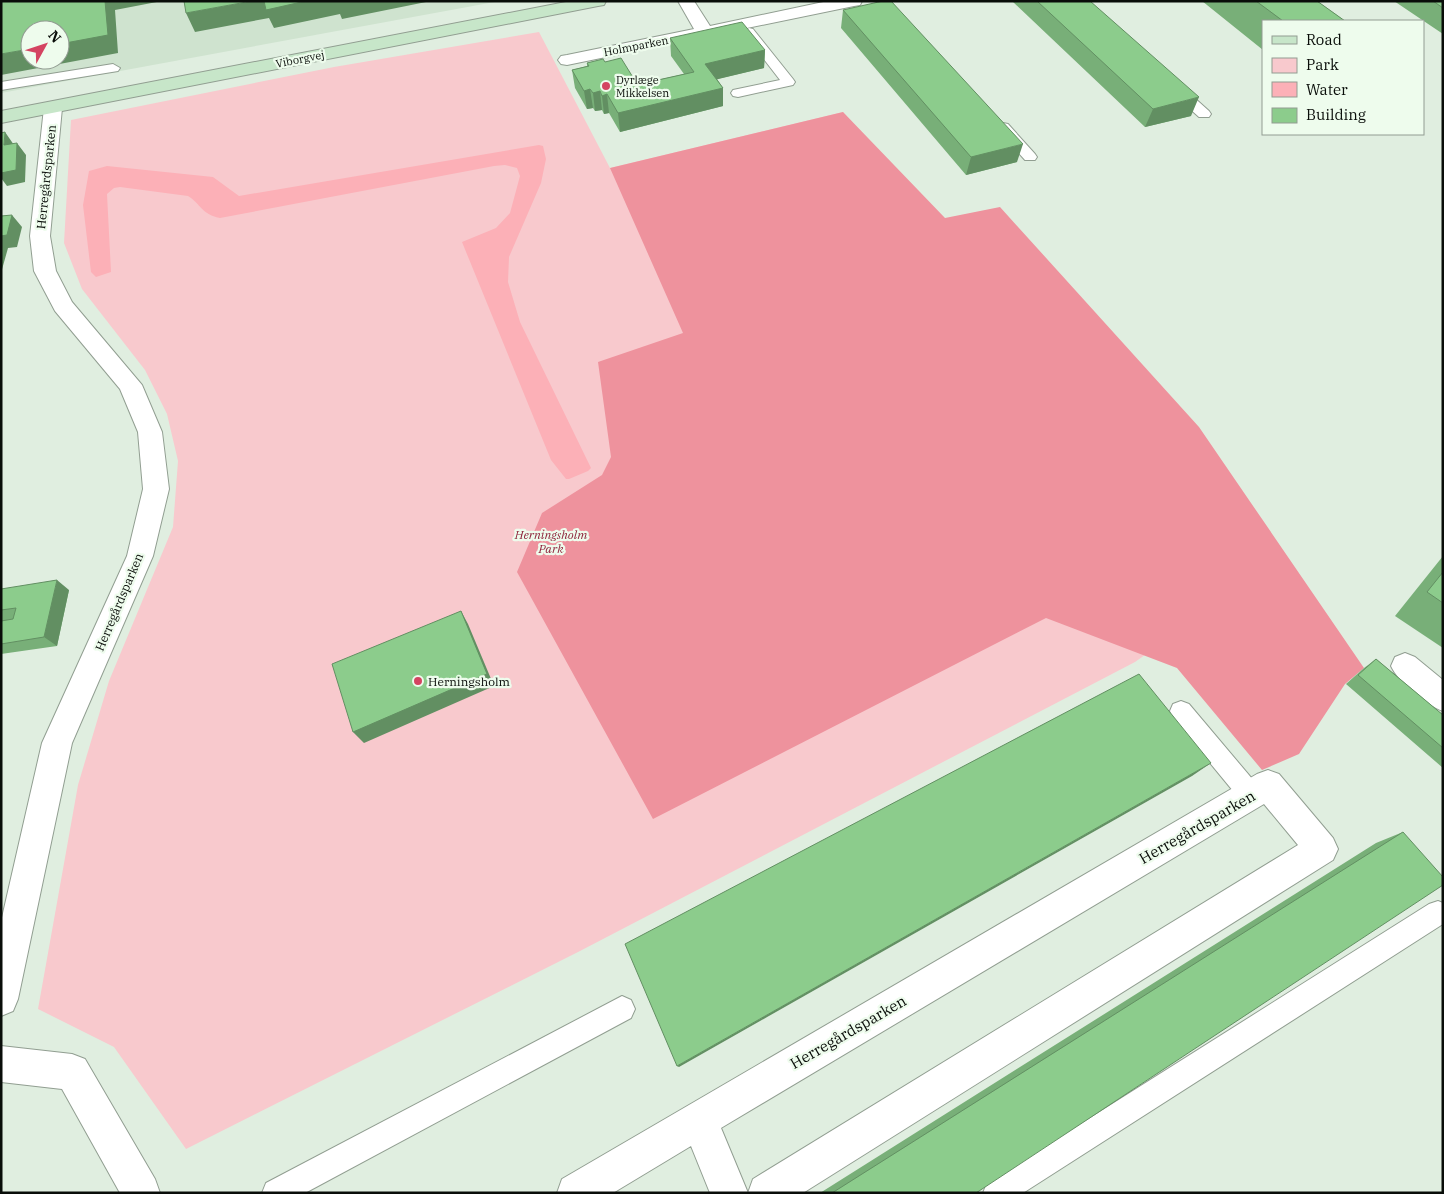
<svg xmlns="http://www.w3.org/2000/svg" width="1444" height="1194" font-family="'IBM Plex Serif',serif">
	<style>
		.built { fill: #cfe3cf; fill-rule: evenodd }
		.green { fill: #f8c9cd }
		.forest { fill: #ee929d }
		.water { fill: #fcb0b7 }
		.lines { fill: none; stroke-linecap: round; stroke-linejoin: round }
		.lane-casing { stroke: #919e91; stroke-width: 2 }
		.street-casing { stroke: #919e91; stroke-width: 2 }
		.secondary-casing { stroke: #919e91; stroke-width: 2 }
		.lane { fill: #fff; fill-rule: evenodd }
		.street { fill: #fff; fill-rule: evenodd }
		.secondary { fill: #c7e6c9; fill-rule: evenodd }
		.wall { fill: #78af78 }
		.shaded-wall { fill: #628f62 }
		.building { fill: #8ccc8c; stroke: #628f62 }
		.poi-dot { fill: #d44461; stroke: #eefced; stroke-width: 2 }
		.labels { text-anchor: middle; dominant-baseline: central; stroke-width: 4.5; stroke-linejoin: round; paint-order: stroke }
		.far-street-label { font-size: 11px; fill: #090d09; stroke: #eefced }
		.far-poi-label { font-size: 11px; fill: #090d09; stroke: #eefced; text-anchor: start }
		.street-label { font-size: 12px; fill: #090d09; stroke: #eefced }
		.park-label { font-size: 12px; font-style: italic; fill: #8f253c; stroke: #eefced }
		.poi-label { font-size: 12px; fill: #090d09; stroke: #eefced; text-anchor: start }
		.near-street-label { font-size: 15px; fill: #090d09; stroke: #eefced }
	</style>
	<rect width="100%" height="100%" fill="#e0eee0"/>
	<path class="built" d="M1 1H500L1 93ZM30 30H60V60H30Z"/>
	<path class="green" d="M539 32 610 168 843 112 1249 581 1135 662 580 951 186 1149 114 1047 38 1009 78 785 109 681 173 527 178 461 167 414 145 370 82 289 64 243 71 120 334 67Z"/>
	<path class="forest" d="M843 112 945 218 1000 207 1199 427 1364 668 1345 684 1299 754 1262 770 1177 668 1046 618 653 819 517 572 542 513 602 475 611 457 598 362 683 333 610 168Z"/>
	<path class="water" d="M539 145 543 146 546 159 541 183 509 257 508 282 520 322 591 468 588 471 569 479H566L551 460 462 242 496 228 510 213 520 176 517 168 505 165 494 166 220 218C201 214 201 204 188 196L120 187 114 188 107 194 111 272 96 277 91 272 83 205 89 171 107 166 213 177 239 196Z"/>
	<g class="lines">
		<defs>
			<path id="lane" d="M749 28 753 29 793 79 795 82 793 85 738 97 733 96 731 93 733 90 780 80 743 32Z
				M113 64 120 68 118 71 1 90V82Z
				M1175 84 1180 85 1209 111 1211 114 1209 117H1199L1170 91 1168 88 1170 85Z
				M1003 123 1008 124 1035 154 1037 157 1035 160H1025L998 130 996 127 998 124Z
				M1181 701 1189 704 1259 787 1262 795 1259 803 1251 806 1243 803 1173 718 1170 711 1173 704Z
				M1438 901 1443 903V924L1023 1193H983L987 1183 1429 904Z
				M622 996 631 1000 635 1009 631 1018 305 1193H262L266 1183Z"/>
			<path id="street" d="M678 1H694L710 26 828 1H862L860 5 854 6 567 65 561 64 558 60 561 56 567 55 694 29Z
				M53 102 60 104 62 108 50 236 56 271 72 302 142 385 162 432 169 489 153 556 72 743 18 999 13 1011 1 1016V922L42 743 127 556 143 489 138 432 120 389 55 311 34 271 30 236 44 108 46 104Z
				M1405 653 1415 657 1443 680V711C1426 705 1398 682 1391 666L1395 657Z
				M1268 770 1279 774 1333 838 1338 849 1333 860 803 1193H710L691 1146 613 1193H557L562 1179 1257 774ZM1264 804 1298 845 753 1179 748 1193 721 1128Z
				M1 1046 72 1054 85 1059 155 1179 160 1193H120L62 1089 1 1082Z"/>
			<path id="secondary" d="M571 1H606L604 5 598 6 1 123V111Z"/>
		</defs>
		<use href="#lane" class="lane-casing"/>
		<use href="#street" class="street-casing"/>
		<use href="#secondary" class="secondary-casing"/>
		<use href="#lane" class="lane"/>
		<use href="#street" class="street"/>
		<use href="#secondary" class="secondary"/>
	</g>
	<path class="wall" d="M1012 1H1090L1191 116 1145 127Z
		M1202 1H1317L1345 21H1263V50Z
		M1394 1H1443V34Z
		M843 10 1017 162 966 175 841 28Z
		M670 38 765 50 764 68 717 79 723 88V106L620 132 609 113 604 114 602 110 595 111 593 108 587 109 575 88 572 70 587 66V63L605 62 635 85 684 74 671 56Z
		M1443 556V648L1395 616Z
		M1 589 69 590 57 646 1 654Z
		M1376 659 1443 715V768L1346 684 1364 668Z
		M1403 832 976 1193H820L1376 843Z"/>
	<path class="shaded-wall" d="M105 1H162L115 10 118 53 1 75V54L30 49V60H60V44Z
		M252 1H431L342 19 340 14 274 28 269 18 195 32 186 13Z
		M765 50 764 68 706 82 705 64Z
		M634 79 636 97 627 80Z
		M723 88V106L620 132 618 113Z
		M590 89 593 108 587 109 584 91Z
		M600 91 602 110 595 111 593 93Z
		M607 94 609 113 604 114 602 96Z
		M1199 97 1191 116 1145 127 1153 109Z
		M5 132 14 145H4Z
		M17 143 26 155 25 182 7 186 1 178V173Z
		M1023 144 1017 162 966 175 971 157Z
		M12 215 22 227 17 247 8 248 1 273V236Z
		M57 580 69 590 57 646 44 637Z
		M461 611 468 624 494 686 364 743 353 732Z
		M1211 763 1192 776 679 1067 677 1066Z"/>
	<path class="building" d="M1 1H105L108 35 60 44V30H30V49L1 54Z
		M184 1H252L186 13Z
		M264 1H306L266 10Z
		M883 1H891L1023 144 971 157 843 10Z
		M1037 1H1090L1199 97 1153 109Z
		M1256 1H1317L1345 21H1283Z
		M1433 1H1443V8Z
		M742 22 765 50 705 64 723 88 618 113 607 94 602 96 600 91 593 93 590 89 584 91 572 70 589 66 587 63 603 59 605 62 621 58 634 79 627 80 631 86 694 72 670 38Z
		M5 132 4 145 17 143 16 170 1 173V133Z
		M12 215 7 235 1 236V216Z
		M1443 572V603L1427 592Z
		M57 580 44 637 1 644V621L13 619 16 608 1 610V589Z
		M461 611 487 674 353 732 332 664Z
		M1376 659 1443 715V748L1358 675Z
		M1139 674 1211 763 677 1066 625 944Z
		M1403 832 1443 877V885L976 1193H832Z"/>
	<g class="poi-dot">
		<circle cx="606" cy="86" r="5"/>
		<circle cx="418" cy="681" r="5"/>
	</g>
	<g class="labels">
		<g class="far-street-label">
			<text transform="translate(636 46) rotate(-11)">Holmparken</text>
			<text transform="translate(300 59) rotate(-11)">Viborgvej</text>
		</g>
		<g class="far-poi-label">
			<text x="616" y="80">Dyrlæge<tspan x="616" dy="13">Mikkelsen</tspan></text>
		</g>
		<g class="street-label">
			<text transform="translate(46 177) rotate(-84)">Herregårdsparken</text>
			<text transform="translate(119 602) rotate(-67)">Herregårdsparken</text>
		</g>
		<g class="park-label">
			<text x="551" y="534">Herningsholm<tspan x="551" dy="14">Park</tspan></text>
		</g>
		<g class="poi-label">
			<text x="428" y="681">Herningsholm</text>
		</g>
		<g class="near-street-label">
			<text transform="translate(1197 827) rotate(-30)">Herregårdsparken</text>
			<text transform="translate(848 1032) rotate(-30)">Herregårdsparken</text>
		</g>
	</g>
	<rect width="1444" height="1194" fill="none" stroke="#090d09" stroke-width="5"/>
	<rect x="1262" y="20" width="162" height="115" fill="#eefced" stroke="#929c92"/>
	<rect x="1272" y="36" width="25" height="8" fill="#c7e6c9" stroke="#929c92"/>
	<text x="1306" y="45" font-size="15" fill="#090d09">Road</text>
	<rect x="1272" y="58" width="25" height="15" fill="#f8c9cd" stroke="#929c92"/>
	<text x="1306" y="70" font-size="15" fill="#090d09">Park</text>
	<rect x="1272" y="82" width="25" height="15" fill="#fcb0b7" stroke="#929c92"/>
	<text x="1306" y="95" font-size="15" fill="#090d09">Water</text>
	<rect x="1272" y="108" width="25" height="15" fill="#8ccc8c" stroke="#929c92"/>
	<text x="1306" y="120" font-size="15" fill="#090d09">Building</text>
	<g transform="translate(45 45) rotate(50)"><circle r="24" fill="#eefced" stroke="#929c92"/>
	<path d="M0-4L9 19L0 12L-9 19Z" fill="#d44461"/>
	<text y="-8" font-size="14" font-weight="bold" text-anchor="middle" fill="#090d09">N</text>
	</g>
</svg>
